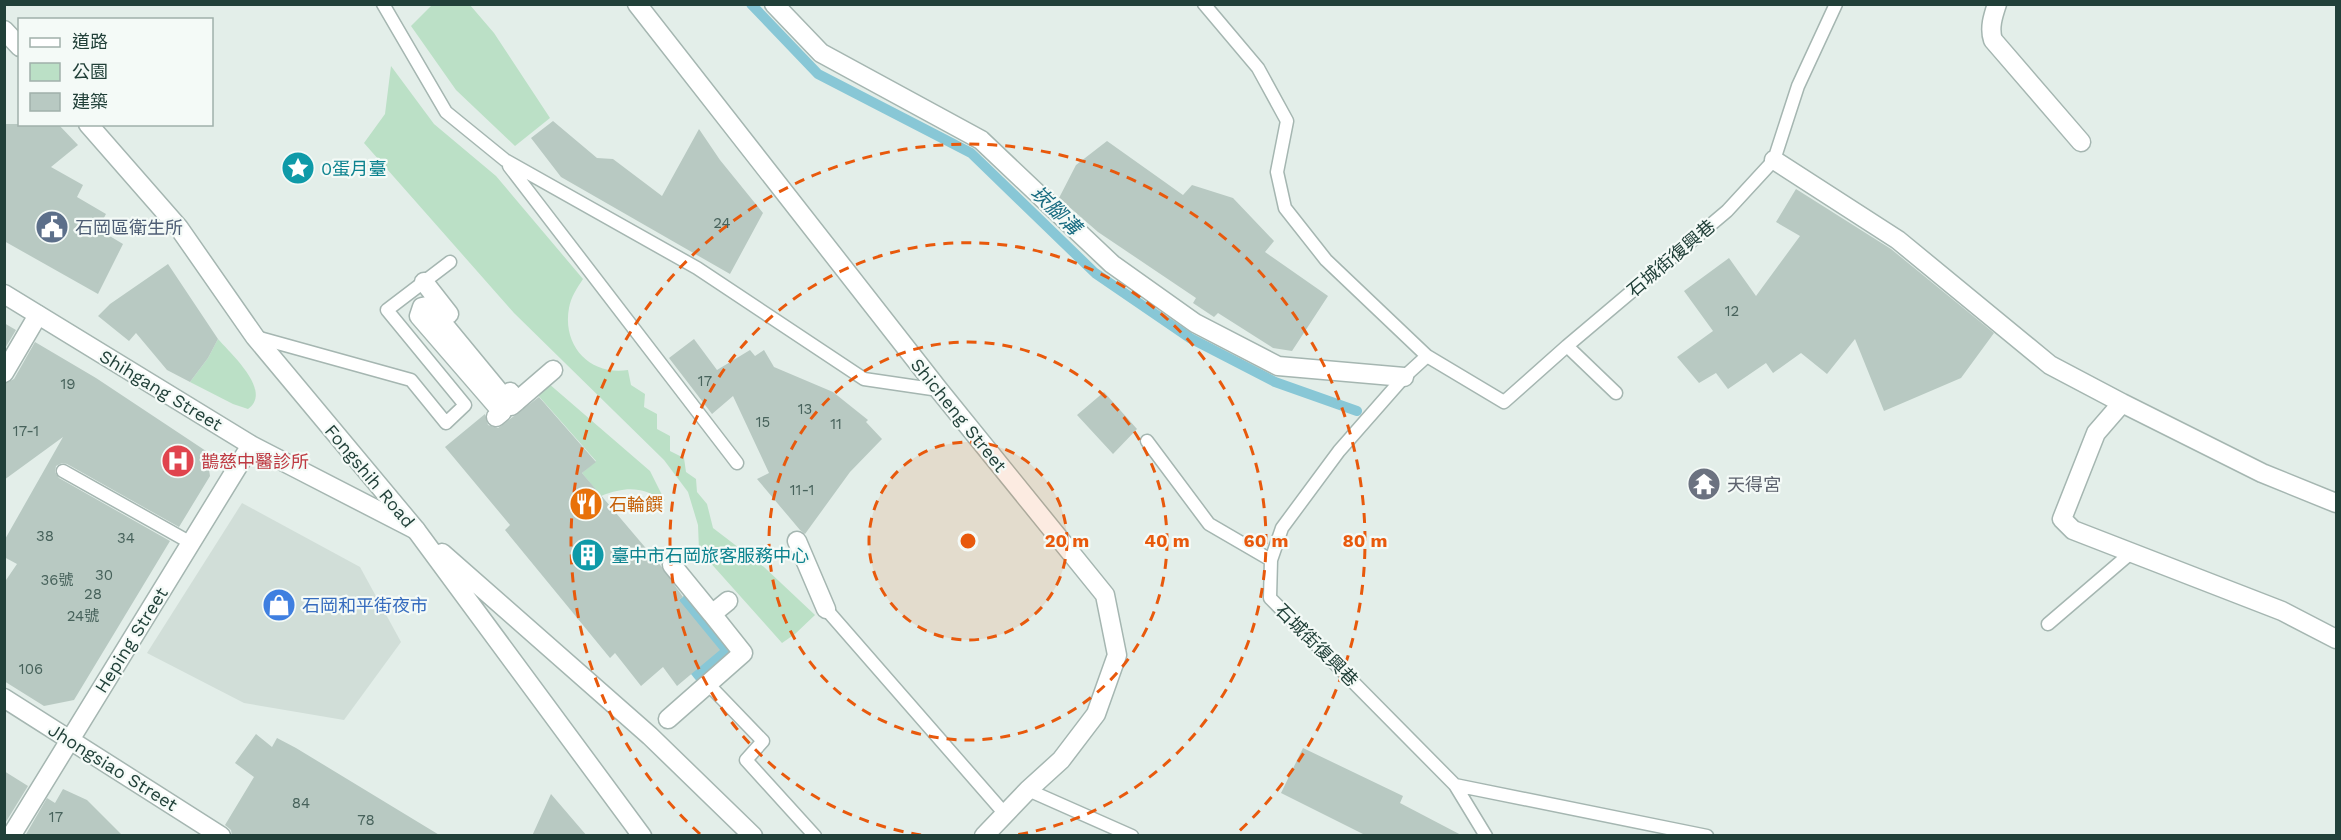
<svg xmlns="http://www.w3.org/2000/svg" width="2341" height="840" font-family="'Work Sans','Noto Sans TC',sans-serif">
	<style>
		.built { fill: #d1ded8 }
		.green { fill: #bbe0c6 }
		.water { fill: #88c7d6 }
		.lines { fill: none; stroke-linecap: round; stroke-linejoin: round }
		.stream { stroke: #88c7d6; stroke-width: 10 }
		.building { fill: #b8c9c2 }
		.service-casing { stroke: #a5b6b1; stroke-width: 15 }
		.pedestrian-casing { stroke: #a5b6b1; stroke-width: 21 }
		.minor-casing { stroke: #a5b6b1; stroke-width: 21 }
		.tertiary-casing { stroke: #a5b6b1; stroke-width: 21 }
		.service { stroke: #fff; stroke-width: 12 }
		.pedestrian { stroke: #fff; stroke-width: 18 }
		.minor { stroke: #fff; stroke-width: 18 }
		.tertiary { stroke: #fff; stroke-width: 18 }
		.ring { fill: none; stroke: #e8590c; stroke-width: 3; stroke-dasharray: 10 8 }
		.labels { text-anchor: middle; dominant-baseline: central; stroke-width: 4.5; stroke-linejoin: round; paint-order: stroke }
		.number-label { font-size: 15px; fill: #47625b }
		.culture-label { font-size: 18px; fill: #0d838f; stroke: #f4faf7; text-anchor: start }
		.service-label { font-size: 18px; fill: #4e5e75; stroke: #f4faf7; text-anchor: start }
		.street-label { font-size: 18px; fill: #214039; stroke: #f4faf7 }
		.health-label { font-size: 18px; fill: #be3a42; stroke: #f4faf7; text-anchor: start }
		.worship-label { font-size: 18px; fill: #5b616d; stroke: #f4faf7; text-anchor: start }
		.food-label { font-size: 18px; fill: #c56008; stroke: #f4faf7; text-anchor: start }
		.shop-label { font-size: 18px; fill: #366cbe; stroke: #f4faf7; text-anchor: start }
		.water-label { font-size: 20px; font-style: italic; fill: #186b80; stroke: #f4faf7 }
		.centre { fill: #e8590c; stroke: #f4faf7; stroke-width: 3 }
		.ring-label { font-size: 18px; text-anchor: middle; font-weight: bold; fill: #e8590c; stroke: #f4faf7; stroke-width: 4.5; stroke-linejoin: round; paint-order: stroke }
	</style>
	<rect width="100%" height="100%" fill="#e3eee9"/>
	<path class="built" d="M242 503 360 567 401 642 344 720 244 703 147 653Z"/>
	<path class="green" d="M432 5H470L494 33 550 118 515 146 456 90 411 26Z
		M391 66 434 124 496 176 583 279C577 288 571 297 569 308 562 346 590 376 628 370L631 385 645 394 644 407 657 414V429L670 436V451L684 458 686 472 696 479 697 492 707 504 713 528 764 567 815 615 795 634 782 643 699 550 698 525 688 492 664 460 514 313 364 143 385 114Z
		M218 339C231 354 273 391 248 409L233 404 190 382 208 358Z
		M548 383 650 471 665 501C641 487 628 486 601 496L582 473 596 461 536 393Z"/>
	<path class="water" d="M685 595 734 655 699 684 691 674 679 600Z"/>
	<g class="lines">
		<path class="stream" d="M751 4 818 74 971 153 1095 273 1190 338 1275 382 1357 411"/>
	</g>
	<path class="building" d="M553 121 597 158 613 159 662 196 699 129 720 160 763 213 730 274 561 177 531 138Z
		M4 124H58L78 145 51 167 83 185 77 197 106 214 98 229 123 244 98 294 4 241Z
		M1107 141 1183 195 1192 185 1233 198 1274 241 1265 252 1328 296 1292 351 1273 348 1218 313 1214 317 1193 303 1196 298 1098 232 1059 198 1076 165Z
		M1796 189 1891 249 1994 333 1961 378 1884 411 1855 339 1827 374 1801 353 1773 373 1766 363 1728 389 1716 373 1699 383 1677 357 1713 331 1684 291 1729 258 1756 296 1800 236 1776 222Z
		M168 264 218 339 208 358 190 382 167 370 136 333 129 341 98 316 110 304Z
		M4 323 16 330 4 350Z
		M694 339 717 370 750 350 755 356 764 350 774 367 833 392 868 420 866 422 882 439 850 472 805 534 800 530 757 479 769 473 733 396 712 414 669 358Z
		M35 342 96 378 206 451 210 476 179 527 67 464 62 463 56 466 55 472 59 478 170 541 74 700 44 706 4 681V583L17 564 4 557V541L63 437 4 480V384L14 379Z
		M1104 392 1137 429 1113 454 1077 415Z
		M539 397 596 462 582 473 661 566 683 597 679 600 720 650 677 686 663 667 641 686 615 653 610 658 505 530 510 525 445 447 485 414 488 425 498 428Z
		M256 734 272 747 277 738 296 748 441 836H232L231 830 225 825 254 777 235 763Z
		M1303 748 1403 796 1400 803 1463 836H1367L1281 793Z
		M4 771 28 786 4 825Z
		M63 789 87 800 123 836H25L47 798 55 803Z
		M551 794 587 836H532Z"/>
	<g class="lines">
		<defs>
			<path id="service" d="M383 4 446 112 505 160 697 268 864 379 939 390
				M1204 4 1258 68 1287 121 1277 172 1285 208 1326 260 1427 356
				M509 166 737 463
				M256 337 411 380 446 423 465 405 387 310 450 262
				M1567 346 1616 393
				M1147 441 1209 524 1271 560
				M63 471 191 543
				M826 609 1005 814
				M2048 624 2132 552
				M708 684 763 741 746 760 815 836
				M1455 785 1707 836
				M1028 790 1132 836
				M1486 836 1455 785 1270 598 1271 560 1282 528 1339 451 1404 377 1427 356 1504 402 1567 346 1727 211 1774 160 1798 86 1836 4"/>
			<path id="pedestrian" d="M774 4 821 53 981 140 1112 264 1195 323 1278 366 1404 377
				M424 282 449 314
				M4 373 38 315
				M510 392 517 401 553 370
				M496 417 502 412 419 316 422 307 427 306 431 309 511 406 517 401
				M797 541 826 609
				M672 565 712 614
				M668 719 743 653 712 614 728 601"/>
			<path id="minor" d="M1997 4C1993 16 1989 28 1993 40L2081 142
				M1774 160 1898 240 2050 365 2122 403 2096 433 2062 519 2073 530 2282 611 2336 639
				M4 294 251 445 416 530
				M2122 403 2262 473 2336 503
				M4 698 221 836
				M11 836 251 445"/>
			<path id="tertiary" d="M637 4 939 390 1105 595 1117 655 1096 714 1061 760 1028 790 984 836
				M4 30 20 47
				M88 124 179 228 255 337 416 530 642 836
				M442 553 650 736 753 836"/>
		</defs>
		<use href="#service" class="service-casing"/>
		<use href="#pedestrian" class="pedestrian-casing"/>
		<use href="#minor" class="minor-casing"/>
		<use href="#tertiary" class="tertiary-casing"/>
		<use href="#service" class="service"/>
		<use href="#pedestrian" class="pedestrian"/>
		<use href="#minor" class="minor"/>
		<use href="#tertiary" class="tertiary"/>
	</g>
	<circle cx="968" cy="541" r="99" fill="#e8590c" fill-opacity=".12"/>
	<g class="ring">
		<circle cx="968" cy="541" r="99"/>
		<circle cx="968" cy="541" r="199"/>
		<path d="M921 835A298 298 0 1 1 1015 835"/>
		<path d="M700 834A397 397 0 1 1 1236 834"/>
	</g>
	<defs>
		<symbol id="sight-disc" viewBox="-11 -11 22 22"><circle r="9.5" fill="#0f9aa8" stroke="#f4faf7"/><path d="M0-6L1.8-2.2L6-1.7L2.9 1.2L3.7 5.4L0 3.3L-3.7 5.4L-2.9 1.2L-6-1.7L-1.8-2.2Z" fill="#fff"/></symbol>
		<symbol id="civic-disc" viewBox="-11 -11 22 22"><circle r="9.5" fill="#5c6f8a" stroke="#f4faf7"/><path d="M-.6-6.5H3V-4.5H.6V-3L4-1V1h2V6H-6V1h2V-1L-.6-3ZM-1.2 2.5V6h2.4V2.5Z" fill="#fff"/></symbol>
		<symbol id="hospital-disc" viewBox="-11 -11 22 22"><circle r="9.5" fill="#e0444e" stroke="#f4faf7"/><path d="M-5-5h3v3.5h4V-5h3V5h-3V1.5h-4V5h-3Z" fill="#fff"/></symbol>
		<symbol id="temple-disc" viewBox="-11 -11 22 22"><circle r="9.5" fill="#6b7280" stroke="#f4faf7"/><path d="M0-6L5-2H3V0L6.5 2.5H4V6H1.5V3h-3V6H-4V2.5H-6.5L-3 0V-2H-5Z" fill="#fff"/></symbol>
		<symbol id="restaurant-disc" viewBox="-11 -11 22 22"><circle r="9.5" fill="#e8710a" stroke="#f4faf7"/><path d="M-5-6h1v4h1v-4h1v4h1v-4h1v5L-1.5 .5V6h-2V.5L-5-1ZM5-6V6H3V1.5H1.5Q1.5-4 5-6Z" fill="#fff"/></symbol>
		<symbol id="building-disc" viewBox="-11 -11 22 22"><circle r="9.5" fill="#0f9aa8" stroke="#f4faf7"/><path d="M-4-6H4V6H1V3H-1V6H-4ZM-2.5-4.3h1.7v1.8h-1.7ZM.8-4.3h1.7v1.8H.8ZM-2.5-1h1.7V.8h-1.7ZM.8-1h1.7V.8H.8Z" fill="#fff"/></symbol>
		<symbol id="shop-disc" viewBox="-11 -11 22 22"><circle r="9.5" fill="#3f7fe0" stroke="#f4faf7"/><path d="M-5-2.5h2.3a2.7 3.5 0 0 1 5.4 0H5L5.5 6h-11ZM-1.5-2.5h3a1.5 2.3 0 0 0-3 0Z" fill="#fff"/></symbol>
	</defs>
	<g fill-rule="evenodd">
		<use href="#sight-disc" x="279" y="149" width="38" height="38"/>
		<use href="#civic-disc" x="33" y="208" width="38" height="38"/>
		<use href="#hospital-disc" x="159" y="442" width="38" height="38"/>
		<use href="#temple-disc" x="1685" y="465" width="38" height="38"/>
		<use href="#restaurant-disc" x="567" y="485" width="38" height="38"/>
		<use href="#building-disc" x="569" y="536" width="38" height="38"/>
		<use href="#shop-disc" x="260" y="586" width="38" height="38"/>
	</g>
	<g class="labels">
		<g class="number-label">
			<text x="722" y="223">24</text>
			<text x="1732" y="311">12</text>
			<text x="705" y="381">17</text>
			<text x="68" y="384">19</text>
			<text x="805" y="409">13</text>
			<text x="763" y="422">15</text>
			<text x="836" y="424">11</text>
			<text x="26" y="431">17-1</text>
			<text x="802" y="490">11-1</text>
			<text x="45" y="536">38</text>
			<text x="126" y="538">34</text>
			<text x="104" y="575">30</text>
			<text x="57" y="580">36號</text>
			<text x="93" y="594">28</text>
			<text x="83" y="616">24號</text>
			<text x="31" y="669">106</text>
			<text x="301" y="803">84</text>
			<text x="56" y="817">17</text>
			<text x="366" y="820">78</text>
		</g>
		<g class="culture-label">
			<text x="321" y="168">0蛋月臺</text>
			<text x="611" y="555">臺中市石岡旅客服務中心</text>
		</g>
		<g class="service-label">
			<text x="75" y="227">石岡區衛生所</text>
		</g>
		<g class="street-label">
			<text transform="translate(1671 258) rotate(-40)">石城街復興巷</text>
			<text transform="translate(161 390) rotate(31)">Shihgang Street</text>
			<text transform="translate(959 415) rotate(51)">Shicheng Street</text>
			<text transform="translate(370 476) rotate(50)">Fongshih Road</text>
			<text transform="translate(131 640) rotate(-58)">Heping Street</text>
			<text transform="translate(1317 645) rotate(45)">石城街復興巷</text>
			<text transform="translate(113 767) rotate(32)">Jhongsiao Street</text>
		</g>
		<g class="health-label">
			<text x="201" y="461">鵲慈中醫診所</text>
		</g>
		<g class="worship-label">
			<text x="1727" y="484">天得宮</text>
		</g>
		<g class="food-label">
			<text x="609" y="504">石輪饌</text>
		</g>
		<g class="shop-label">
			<text x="302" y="605">石岡和平街夜市</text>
		</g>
		<g class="water-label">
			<text transform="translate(1056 210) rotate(44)">崁腳溝</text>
		</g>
	</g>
	<circle cx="968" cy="541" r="9" class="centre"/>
	<g class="ring-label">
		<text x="1067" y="547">20 m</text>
		<text x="1167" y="547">40 m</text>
		<text x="1266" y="547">60 m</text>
		<text x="1365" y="547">80 m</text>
	</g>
	<rect width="2341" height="840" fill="none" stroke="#214039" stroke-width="12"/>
	<rect x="18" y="18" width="195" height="108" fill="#f4faf7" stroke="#a0b0ab" stroke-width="1.5"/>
	<rect x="30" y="38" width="30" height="9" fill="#ffffff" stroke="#a0b0ab" stroke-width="1.5"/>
	<text x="72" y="48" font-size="18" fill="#214039">道路</text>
	<rect x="30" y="63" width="30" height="18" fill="#bbe0c6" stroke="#a0b0ab" stroke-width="1.5"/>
	<text x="72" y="78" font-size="18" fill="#214039">公園</text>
	<rect x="30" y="93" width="30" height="18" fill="#b8c9c2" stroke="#a0b0ab" stroke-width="1.5"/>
	<text x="72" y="108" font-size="18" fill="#214039">建築</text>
</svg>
